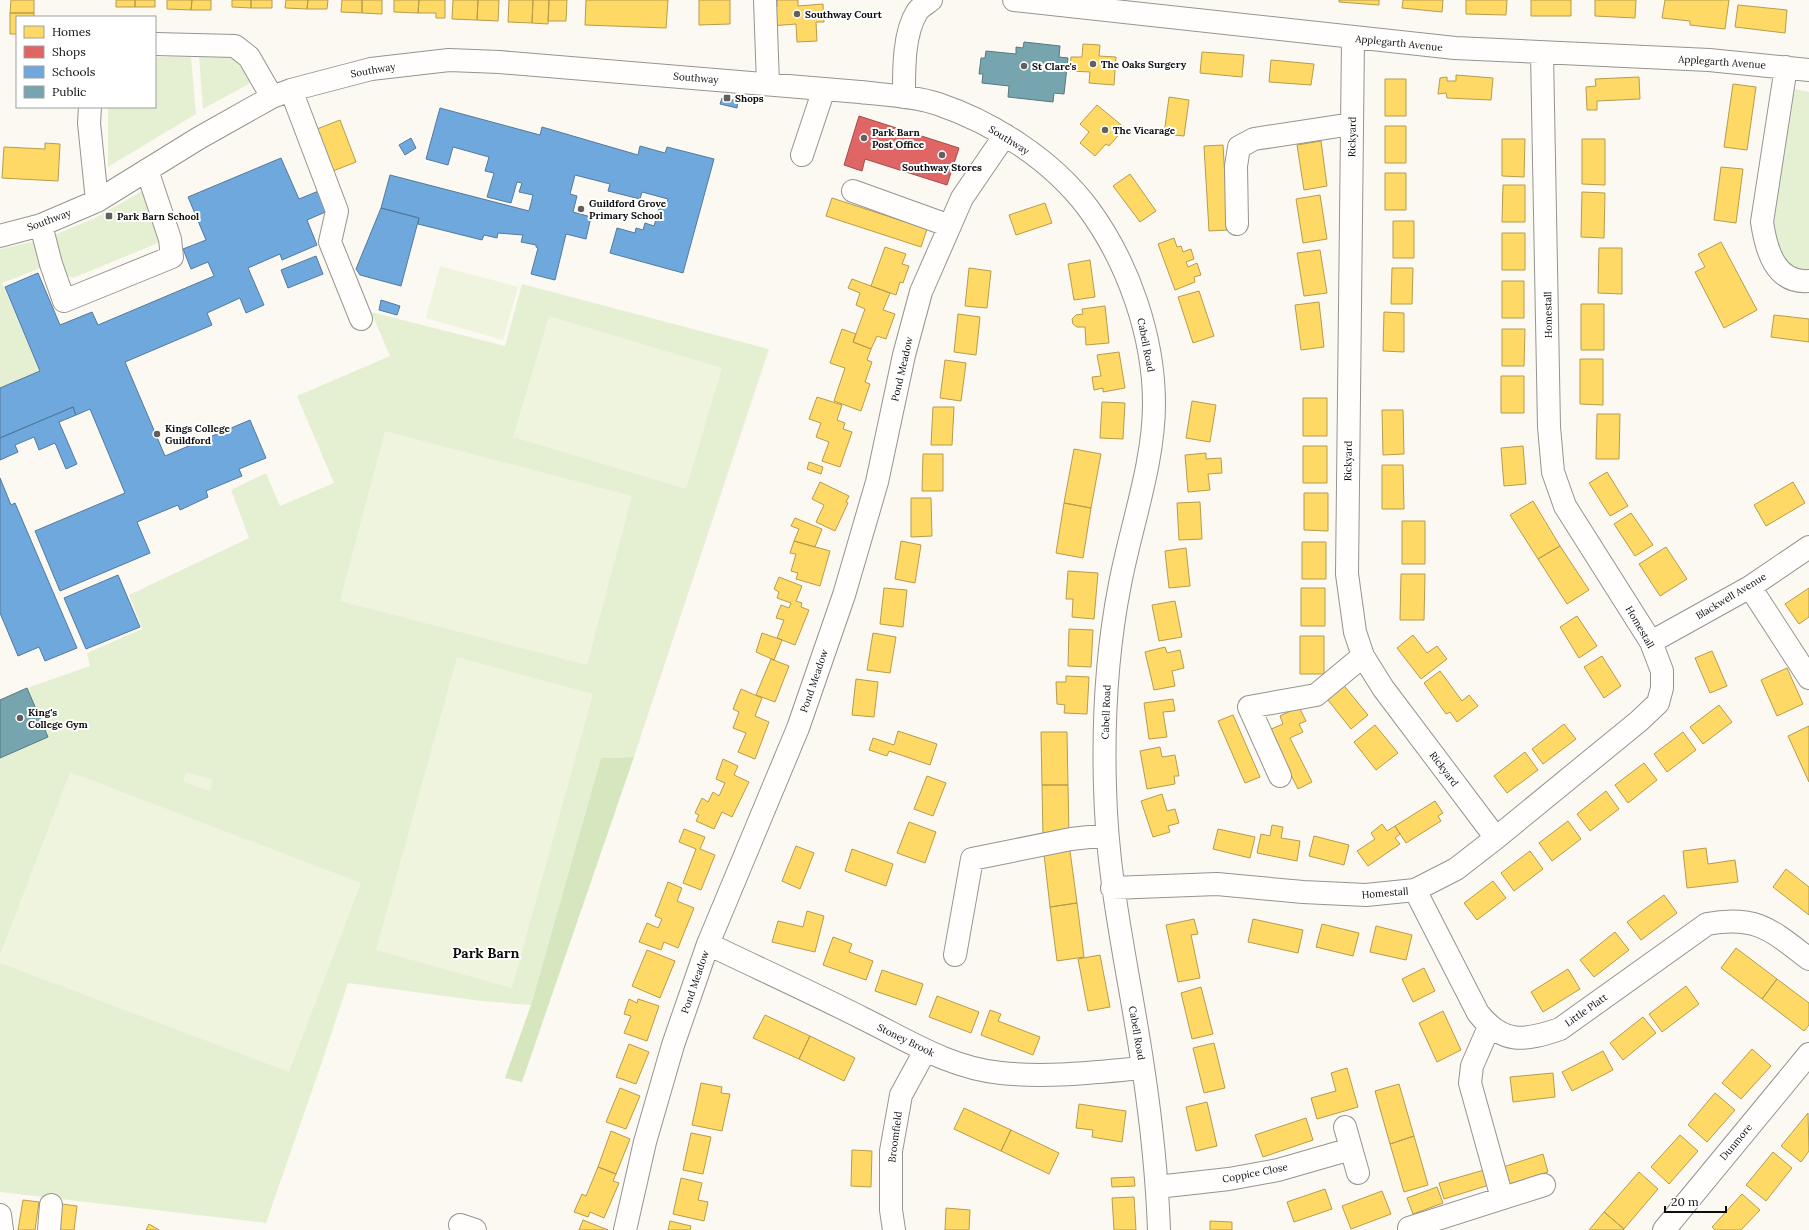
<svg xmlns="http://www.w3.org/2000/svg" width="1809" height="1230" font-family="Lora,serif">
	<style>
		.green { fill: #e5f0d3 }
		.forest { fill: #d6e7c0 }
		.pitch { fill: #eef4dd }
		.homes { fill: #ffd966; stroke: #b79c4c }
		.shops { fill: #e06666; stroke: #a14c4c }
		.schools { fill: #6fa8dc; stroke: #527a9e }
		.public { fill: #76a5af; stroke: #57787f }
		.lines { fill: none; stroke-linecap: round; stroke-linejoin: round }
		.minor-casing { stroke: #959491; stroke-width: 24 }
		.minor { stroke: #fffefd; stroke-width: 22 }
		.poi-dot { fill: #61605e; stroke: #fff; stroke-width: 1.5 }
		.labels { text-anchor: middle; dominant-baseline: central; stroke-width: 4; stroke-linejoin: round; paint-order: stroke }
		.poi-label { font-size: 10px; font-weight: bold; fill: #0e0e0e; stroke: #fff; text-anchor: start }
		.street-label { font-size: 10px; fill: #0e0e0e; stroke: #fff }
		.district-label { font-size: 14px; font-weight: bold; fill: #0e0e0e; stroke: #fff }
	</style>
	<rect width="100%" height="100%" fill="#fcf9f2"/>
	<path class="green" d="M155 57H191L196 114 108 167V107H155Z
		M199 57 233 58 244 63 254 81 203 109Z
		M1790 88 1809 92V269L1801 271 1777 259 1768 228Z
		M144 190 162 239 158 243 73 278 63 274 54 235 93 219Z
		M36 241 43 267 2 283 40 371 0 388V249Z
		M522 284 769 349 634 757 601 758 531 1005 481 1001 348 983 322 1062 266 1223 0 1192V758L48 737 27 688 90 666 87 653 142 629 129 595 249 538 231 490 266 473 280 506 334 483 297 396 390 356 371 312 505 346Z"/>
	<path class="forest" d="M634 757 522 1082 505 1078 531 1005 601 758Z"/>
	<path class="pitch" d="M440 266 518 287 503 340 426 318Z
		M549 316 722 368 686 489 513 437Z
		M385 431 632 496 587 665 340 601Z
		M457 657 593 694 512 988 376 950Z
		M70 772 361 883 289 1072 0 963V955Z
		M186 772 213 780 210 791 183 782Z"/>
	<path class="homes" d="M11 0H34V13H10Z
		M116 0H135V7H116Z
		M135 0H155V7H135Z
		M167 0H192L191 10 167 9Z
		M192 0H211V10H191Z
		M232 0H251V8L232 7Z
		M251 0H272V8H251Z
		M286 0H308L307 9 285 8Z
		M308 0H328L327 9H307Z
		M342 0H362V13L341 12Z
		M362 0H382V14L362 13Z
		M394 0H419L418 13 394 12Z
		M419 0H445V18H436V13H418Z
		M453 0H478L477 20 452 19Z
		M478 0H499L498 21 477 20Z
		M509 0H533L532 23 508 22Z
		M533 0H549L548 24 532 23Z
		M549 0H567L566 21H548Z
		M586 0H668L666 28 585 25Z
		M699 0H730V24L699 25Z
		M777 0H798V6L823 4 824 22H816L817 41 797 42 796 24 771 26 769 7H777Z
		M1339 0H1379V5L1339 2Z
		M1403 0H1443L1442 12 1402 8Z
		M1466 0H1507L1506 15 1466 14Z
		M1531 0H1571V16H1531Z
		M1595 0H1636L1635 18 1595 16Z
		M1665 0H1729L1725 29 1690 25V21L1662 18Z
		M1738 5 1787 10 1785 33 1735 27Z
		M10 13H34V17H17V34H10Z
		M1083 44 1100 45 1099 56 1116 57 1114 85 1089 83 1090 72 1070 71 1071 57H1082Z
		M1202 52 1244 55 1242 77 1200 73Z
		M1271 60 1314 64 1311 85 1269 82Z
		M1456 75 1493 78 1491 100 1447 98 1446 93 1438 94 1440 78 1447 77V81H1456Z
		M1639 77 1640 99 1597 101V110H1587L1586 87 1596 86 1595 79Z
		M1385 79H1406V116H1385Z
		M1733 84 1756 87 1747 150 1724 147Z
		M1169 97 1189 100 1184 136 1164 134Z
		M1097 105 1125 128 1109 146 1106 144 1095 156 1080 143 1089 132 1080 124Z
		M340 120 356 162 333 171 317 129Z
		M1385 126H1406V163H1385Z
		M1502 139H1525L1524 177 1502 176Z
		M1582 139H1605V185L1582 184Z
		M1321 141 1327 186 1304 190 1297 145Z
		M45 143 60 144 58 181 2 178 4 147 45 149Z
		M1223 145 1228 230 1209 231 1204 146Z
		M1721 167 1743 169 1736 223 1714 220Z
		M1385 173H1406V210H1385Z
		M1130 174 1156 211 1140 222 1113 186Z
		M1503 185H1525V222H1502Z
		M1582 192 1605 193 1604 238 1581 237Z
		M1320 195 1327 239 1303 243 1296 199Z
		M832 198 927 229 921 247 826 216Z
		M1045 203 1052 223 1016 235 1009 215Z
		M1393 221H1414V258H1393Z
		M1502 233H1525V270H1502Z
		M1174 238 1177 247 1181 246 1183 252 1191 249 1194 259 1186 262 1188 267 1197 263 1201 275 1194 277 1195 282 1175 290 1158 244Z
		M1721 242 1757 310 1724 328 1695 272 1705 267 1698 254Z
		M885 247 906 254 902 264 909 266 903 283 900 282 896 295 871 286Z
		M1599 248H1622V294L1598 293Z
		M1320 250 1327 293 1304 296 1297 253Z
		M1090 260 1095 297 1074 300 1068 264Z
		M969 268 991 271 987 308 965 306Z
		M1392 268H1413L1412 304H1391Z
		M852 279 890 293 883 310 895 314 886 339 877 336 871 349 853 342 865 309 856 305 860 293 848 288Z
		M1502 281H1524V318H1502Z
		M1199 291 1214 336 1193 343 1178 297Z
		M1319 302 1324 347 1301 350 1295 305Z
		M1581 304H1604V350H1581Z
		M1105 306 1109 343 1086 345 1085 327H1077L1073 324 1072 319 1076 315 1083 314 1082 309Z
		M1384 312 1404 313V352L1383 351Z
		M958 314 980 317 976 355 954 352Z
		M1774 315 1809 319V342L1771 337Z
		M842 329 856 334 853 342 871 349 867 360 872 362 865 382 870 384 861 411 834 401 845 368 830 363Z
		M1502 329H1525L1524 366H1502Z
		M1119 352 1125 388 1103 392V388L1094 390 1092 377 1101 376 1097 355Z
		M1580 359H1603V405L1580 404Z
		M945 360 966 363 961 401 940 398Z
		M1501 376H1524V413H1501Z
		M817 397 842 405 837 420 845 423 843 429 852 432 840 467 822 461 829 442 816 437 821 423 809 419Z
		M1303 398H1327V436H1303Z
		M1192 401 1216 405 1210 442 1186 438Z
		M1102 402 1125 403 1123 439 1100 438Z
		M933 407H954L952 445H931Z
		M1382 410H1403L1404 454 1383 455Z
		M1597 414H1620L1619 459H1596Z
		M1303 446H1327V483H1303Z
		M1523 446 1526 484 1504 486 1501 448Z
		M1074 449 1101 454 1091 508 1064 503Z
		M1206 453V459L1221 458 1222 473 1208 474 1210 490 1188 492 1185 455Z
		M923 454H943V491H922Z
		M809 462 823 467 821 474 807 469Z
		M1382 465H1403L1404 509H1382Z
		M1607 472 1628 506 1610 516 1589 483Z
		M820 482 849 496 846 502 848 503 835 531 816 522 824 505 812 499Z
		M1793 482 1805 503 1766 526 1754 505Z
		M1304 493H1328V531L1304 530Z
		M911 498H931L932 536 911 537Z
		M1533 501 1560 546 1538 559 1510 515Z
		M1200 502 1202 539 1179 540 1177 503Z
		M1064 503 1091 508 1083 558 1056 553Z
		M1631 513 1653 545 1635 556 1614 524Z
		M795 518 822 529 815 547 794 541 799 529 791 526Z
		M1402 521H1425V564H1402Z
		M794 541 830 551 820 586 796 579 798 573 791 571 796 554 790 553Z
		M901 541 921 545 915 583 895 579Z
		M1302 542H1326V579H1302Z
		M1560 546 1589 590 1567 604 1538 559Z
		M1666 547 1687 579 1660 596 1639 564Z
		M1186 548 1190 586 1169 588 1165 551Z
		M1068 571 1098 573 1094 619 1072 617 1073 599H1066Z
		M1401 574H1425L1424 620H1400Z
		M779 577 802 586 796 601 802 603 801 607 809 610 795 645 777 638 784 620 776 618 781 605 789 608 791 603 777 598 779 592 774 589Z
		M884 588 907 590 903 627 880 624Z
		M1301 588H1325V626H1301Z
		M1809 588V617L1799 624 1785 604Z
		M1175 601 1182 637 1159 641 1152 605Z
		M1577 616 1597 646 1579 658 1560 627Z
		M1069 629 1093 630 1091 667 1068 666Z
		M762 633 782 640 774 660 756 652Z
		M873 633 896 637 890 673 867 670Z
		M1413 635 1427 653 1437 646 1447 659 1421 679 1397 648Z
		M1300 636H1324V674H1300Z
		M1165 647 1167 653 1180 650 1184 668 1172 671 1175 686 1154 690 1145 652Z
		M1712 651 1727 686 1710 693 1695 658Z
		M1602 656 1621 686 1604 698 1584 667Z
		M771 659 789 666 775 702 756 695Z
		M1787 668 1803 704 1777 716 1761 680Z
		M1440 671 1462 701 1469 695 1478 706 1457 722 1450 712 1446 714 1424 683Z
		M1066 676 1089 677 1087 714 1064 713 1065 705 1057 704 1056 682H1066Z
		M856 679 878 682 874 717 852 715Z
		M1341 682 1368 715 1351 729 1324 695Z
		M741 689 762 698 755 716 769 722 755 759 738 752 746 733 733 728 739 712 733 709Z
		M1173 699 1175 711 1163 712 1167 737 1149 739 1144 703Z
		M1719 705 1732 722 1703 744 1690 727Z
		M1299 707 1306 721 1299 724 1303 732 1290 738 1312 782 1298 789 1269 730 1283 724 1280 716Z
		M1233 715 1260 777 1245 783 1218 721Z
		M1564 724 1576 739 1543 764 1532 749Z
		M1375 725 1398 753 1376 770 1354 742Z
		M1809 726V782L1788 736Z
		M898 731 937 744 930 765 889 751 887 756 869 750 873 738 894 745Z
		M1041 732H1067L1068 785H1042Z
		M1683 732 1696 750 1667 772 1654 754Z
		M1160 747 1162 757 1175 755 1179 776H1174L1175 784 1147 789 1140 751Z
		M1525 752 1538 770 1507 793 1494 776Z
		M723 759 738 766 734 775 749 782 732 817 722 812 714 829 696 821 699 815 695 813 702 798 708 802 713 792 719 796 725 783 716 779Z
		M1644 763 1657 780 1628 803 1615 785Z
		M927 776 946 783 933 816 914 809Z
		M1042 785H1068L1069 837 1043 838Z
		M1606 791 1619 809 1590 831 1577 814Z
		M1162 794 1167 811 1175 809 1179 823 1168 826 1170 832 1153 837 1141 801Z
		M1435 801 1443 813 1438 816 1441 821 1406 843 1395 826Z
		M1568 821 1581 839 1552 861 1539 843Z
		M909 822 936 832 925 863 897 853Z
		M1382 824 1387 831 1395 826 1400 834 1395 838 1400 844 1368 866 1357 851 1375 839 1371 833Z
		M1272 825 1283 827 1281 838 1300 841 1297 861 1257 853 1261 834 1270 836Z
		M684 829 705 837 700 849 715 855 701 890 683 883 696 849 679 842Z
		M1218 829 1255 837 1250 858 1213 849Z
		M1314 836 1349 845 1344 865 1309 856Z
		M796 846 814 853 800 889 782 881Z
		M1706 848 1708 864 1735 860 1738 882 1687 888 1683 851Z
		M852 849 893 864 886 886 845 871Z
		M1070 851 1077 903 1050 907 1044 854Z
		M1530 851 1543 869 1514 891 1501 873Z
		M1786 869 1809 887V915L1773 887Z
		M1493 881 1506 898 1477 920 1464 903Z
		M668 882 682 888 677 901 694 908 678 948 664 942 661 950 639 942 647 923 658 928 662 919 655 916Z
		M1664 895 1677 913 1641 940 1627 922Z
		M1077 903 1084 957 1057 961 1050 907Z
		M807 911 824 916 815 952 772 942 778 921 803 927Z
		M1194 919 1198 934 1191 935 1200 978 1178 982 1166 925Z
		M1253 919 1303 930 1298 953 1248 942Z
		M1322 924 1359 933 1353 956 1316 947Z
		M1376 926 1412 935 1406 960 1370 952Z
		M1615 932 1629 950 1594 977 1580 960Z
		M833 937 852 944 849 952 873 961 866 980 823 965Z
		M1736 948 1777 979 1762 999 1721 968Z
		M647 950 675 961 660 998 632 986Z
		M1100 955 1110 1007 1088 1011 1078 959Z
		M1424 968 1435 991 1413 1002 1402 979Z
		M1568 969 1580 989 1543 1012 1531 992Z
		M882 970 923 984 916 1005 875 991Z
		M1777 979 1809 1003V1025L1804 1031 1762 999Z
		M1686 986 1699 1004 1662 1032 1649 1014Z
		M1201 987 1213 1034 1192 1039 1181 993Z
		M937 996 979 1012 971 1033 929 1017Z
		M629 999 637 1003 638 999 659 1006 647 1041 624 1033 631 1016 624 1014Z
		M990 1010 1001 1014 998 1021 1040 1037 1033 1055 981 1035Z
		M1443 1011 1461 1050 1437 1062 1419 1023Z
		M765 1015 810 1036 799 1059 753 1038Z
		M1643 1017 1656 1033 1623 1060 1610 1043Z
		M810 1036 855 1058 844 1081 799 1059Z
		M1214 1043 1225 1088 1204 1093 1193 1048Z
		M629 1044 649 1052 636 1084 616 1077Z
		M1752 1049 1771 1066 1741 1099 1722 1083Z
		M1603 1051 1613 1070 1572 1091 1562 1072Z
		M1347 1068 1358 1107 1317 1119 1311 1098 1336 1091 1331 1073Z
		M1553 1073 1555 1097 1513 1102 1510 1077Z
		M701 1083 722 1087 721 1093 730 1094 722 1131 692 1125Z
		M1399 1084 1414 1136 1390 1144 1375 1091Z
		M620 1088 640 1096 626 1129 606 1122Z
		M1715 1093 1735 1110 1707 1142 1688 1125Z
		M1207 1102 1217 1146 1196 1151 1186 1107Z
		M1079 1104 1126 1111 1122 1142 1092 1137 1093 1130 1076 1128Z
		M964 1108 1011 1130 1001 1151 954 1129Z
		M1808 1113 1809 1151 1801 1162 1781 1146Z
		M1306 1118 1313 1140 1263 1157 1255 1135Z
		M1011 1130 1059 1153 1049 1174 1001 1151Z
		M611 1131 630 1139 616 1174 598 1167Z
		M691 1133 711 1137 703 1174 683 1170Z
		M1680 1135 1698 1151 1669 1184 1651 1167Z
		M1414 1136 1428 1185 1404 1192 1390 1144Z
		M852 1150 872 1151 871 1187 851 1186Z
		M1773 1152 1792 1168 1766 1201 1746 1185Z
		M1543 1154 1548 1172 1509 1184 1503 1167Z
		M598 1167 616 1174 613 1181 619 1183 604 1218 590 1212 588 1217 574 1212 582 1194 586 1196Z
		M1484 1170 1489 1185 1444 1199 1439 1183Z
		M1639 1172 1658 1189 1624 1229 1604 1212Z
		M1134 1177 1135 1186 1112 1187 1111 1178Z
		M681 1178 702 1183 698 1200 708 1202 704 1221 673 1214Z
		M1437 1187 1443 1203 1413 1214 1407 1198Z
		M1325 1189 1332 1209 1294 1222 1287 1202Z
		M1382 1191 1391 1214 1351 1229 1342 1206Z
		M1742 1194 1760 1210 1741 1230H1715L1712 1227Z
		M1134 1197 1136 1230H1114L1112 1198Z
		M23 1200 39 1202 35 1230H18Z
		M62 1204 77 1206 74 1230H59Z
		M946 1208 970 1210 969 1230H945Z
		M1604 1212 1624 1229 1623 1230H1589Z
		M583 1220 608 1230H579Z
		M670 1221 691 1226 690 1230H668Z
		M1210 1221 1232 1222V1230H1210Z
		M149 1224 159 1230H146Z"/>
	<path class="shops" d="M859 116 959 148 947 185 865 159 862 171 844 165Z"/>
	<path class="schools" d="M722 98 738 101 737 108 720 104Z
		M440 108 540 135 542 127 638 155 640 146 665 153 667 147 714 159 683 273 610 253 617 228 635 233 636 228 643 230 645 223 654 226 660 205 665 206 668 199 642 192 640 199 608 191 610 184 575 175 570 194 577 196 573 212 591 217 586 239 566 234 555 280 531 274 538 248 536 247V245L521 242 523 235 498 233 497 238 484 235 482 240 418 224 419 218 381 208 390 175 529 211 533 195 519 192 522 183 517 182 511 203 487 197 494 173 485 171 489 157 453 147 448 165 426 159Z
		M411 138 416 148 405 155 399 145Z
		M281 158 299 199 321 190 330 210 307 220 317 245 282 260 280 254 248 268 264 305 246 313 240 298 207 313 212 325 125 362 165 456 250 420 266 458 239 469 242 476 206 491 208 497 180 510 178 505 137 522 150 553 60 591 35 531 125 493 90 409 76 415 73 407 0 438V388L40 371 5 287 38 273 60 325 92 312 98 325 214 276 208 262 191 269 183 249 206 240 188 197Z
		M381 208 419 218 401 286 360 275 356 269Z
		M316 256 323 274 288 288 281 270Z
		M381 300 400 306 397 315 379 310Z
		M73 407 76 415 59 422 77 464 66 469 55 443 39 450 34 437 15 445 18 452 0 460V438Z
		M0 478 11 505 15 503 77 648 45 661 39 647 18 656 0 613Z
		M118 575 140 627 86 649 64 598Z"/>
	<path class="public" d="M1024 42 1060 46 1059 57 1068 58 1064 94 1054 93 1053 102 1008 97 1009 86 982 83 983 74H979L981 58H985L986 51 1016 54V47L1023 48Z
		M27 688 48 737 0 758V700Z"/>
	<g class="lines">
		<defs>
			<path id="minor" d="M765 0 768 84
				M1014 0 1455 48 1709 60 1809 70
				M1353 39 1347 574 1355 632 1363 656 1383 688 1496 838
				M155 44 235 46 249 57 272 97
				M1786 67 1762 222C1766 249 1775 284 1809 281
				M291 90 337 211 330 242 361 319
				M904 97C904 72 903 34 917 12 920 7 926 4 931 0
				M90 107 89 123 97 201
				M802 155 824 89
				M853 191 950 226
				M1237 224 1236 166 1239 147 1254 139 1352 124
				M41 225 51 264 64 301 172 257 170 239 147 170
				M0 236 41 225 97 201 199 138 272 97 291 90 371 69 449 60 499 62 860 92C886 95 914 96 938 104 994 123 1052 160 1088 208 1128 262 1154 336 1154 404 1154 463 1131 526 1120 584 1107 650 1103 720 1105 787 1107 884 1129 972 1143 1067 1151 1120 1157 1176 1159 1230
				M1750 587 1809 678
				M1651 642 1750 587 1809 547
				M1280 776 1249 707 1316 695 1363 656
				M1112 888 1217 884 1303 892 1366 895 1415 890 1456 869 1496 838 1639 721 1658 703 1662 688V671L1651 642 1565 506 1553 472 1549 427 1542 53
				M1415 890 1478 1013C1503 1045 1525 1041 1560 1029L1707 924C1757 915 1771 930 1809 959
				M708 944C760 969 813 993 864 1019 909 1041 950 1068 1001 1073 1049 1078 1096 1072 1143 1068
				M955 955 972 859 1071 839 1107 835
				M1489 1027 1472 1066 1470 1083 1502 1198
				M1345 1127 1358 1173
				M1157 1187 1229 1179 1278 1170 1351 1149
				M0 1215 2 1230
				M460 1225 475 1230
				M1409 1228 1544 1185
				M49 1230 51 1205
				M625 1230 645 1142 673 1045 708 944 798 728 844 595 877 482 904 355 921 292 962 198 1005 135
				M894 1230 891 1210V1151L901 1095 925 1051
				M1664 1230 1809 1054"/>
		</defs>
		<use href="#minor" class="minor-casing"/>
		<use href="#minor" class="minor"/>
	</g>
	<g class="poi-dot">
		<circle cx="797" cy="14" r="4"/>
		<circle cx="1093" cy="64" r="4"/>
		<circle cx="1024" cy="66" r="4"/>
		<rect x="723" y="94" width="8" height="8" rx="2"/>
		<circle cx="1105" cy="130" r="4"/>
		<circle cx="864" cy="138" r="4"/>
		<circle cx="942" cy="155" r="4"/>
		<circle cx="581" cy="209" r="4"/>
		<rect x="105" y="212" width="8" height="8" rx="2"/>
		<circle cx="157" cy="434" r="4"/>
		<circle cx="20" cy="718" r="4"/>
	</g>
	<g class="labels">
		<g class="poi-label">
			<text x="805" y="14">Southway Court</text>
			<text x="1101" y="64">The Oaks Surgery</text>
			<text x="1032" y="66">St Clare's</text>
			<text x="735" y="98">Shops</text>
			<text x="1113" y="130">The Vicarage</text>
			<text x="872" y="132">Park Barn<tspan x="872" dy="12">Post Office</tspan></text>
			<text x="942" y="167" text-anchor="middle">Southway Stores</text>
			<text x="589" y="203">Guildford Grove<tspan x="589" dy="12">Primary School</tspan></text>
			<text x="117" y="216">Park Barn School</text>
			<text x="165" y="428">Kings College<tspan x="165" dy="12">Guildford</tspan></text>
			<text x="28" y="712">King's<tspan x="28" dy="12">College Gym</tspan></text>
		</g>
		<g class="street-label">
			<text transform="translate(1399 43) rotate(6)">Applegarth Avenue</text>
			<text transform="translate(1722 62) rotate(4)">Applegarth Avenue</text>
			<text transform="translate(373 70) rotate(-10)">Southway</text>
			<text transform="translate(696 78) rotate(5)">Southway</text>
			<text transform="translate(1352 137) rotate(-89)">Rickyard</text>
			<text transform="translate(1009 140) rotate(32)">Southway</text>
			<text transform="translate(49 220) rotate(-20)">Southway</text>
			<text transform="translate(1548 315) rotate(-91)">Homestall</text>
			<text transform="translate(1146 345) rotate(79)">Cabell Road</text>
			<text transform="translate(902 369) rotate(-77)">Pond Meadow</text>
			<text transform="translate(1348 461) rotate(-89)">Rickyard</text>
			<text transform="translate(1731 596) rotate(-31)">Blackwell Avenue</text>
			<text transform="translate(1640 627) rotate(60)">Homestall</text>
			<text transform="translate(814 681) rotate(-71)">Pond Meadow</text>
			<text transform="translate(1106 712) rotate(-88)">Cabell Road</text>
			<text transform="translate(1444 769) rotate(53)">Rickyard</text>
			<text transform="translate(1385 893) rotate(-5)">Homestall</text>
			<text transform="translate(695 982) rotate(-71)">Pond Meadow</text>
			<text transform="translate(1586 1010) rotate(-35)">Little Platt</text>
			<text transform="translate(1137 1033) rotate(80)">Cabell Road</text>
			<text transform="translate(906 1040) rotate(26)">Stoney Brook</text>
			<text transform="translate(895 1137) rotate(-83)">Broomfield</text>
			<text transform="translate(1736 1142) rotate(-50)">Dunmore</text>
			<text transform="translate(1255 1173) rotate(-11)">Coppice Close</text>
		</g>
		<g class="district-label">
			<text x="486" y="953">Park Barn</text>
		</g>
	</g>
	<rect x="16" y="16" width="140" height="92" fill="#ffffff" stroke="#9f9f9f"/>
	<rect x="24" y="26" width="20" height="12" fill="#ffd966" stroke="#9f9f9f"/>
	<text x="52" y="36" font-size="12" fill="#0e0e0e">Homes</text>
	<rect x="24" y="46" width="20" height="12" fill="#e06666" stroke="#9f9f9f"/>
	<text x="52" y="56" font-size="12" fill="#0e0e0e">Shops</text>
	<rect x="24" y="66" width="20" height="12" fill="#6fa8dc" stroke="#9f9f9f"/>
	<text x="52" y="76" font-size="12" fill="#0e0e0e">Schools</text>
	<rect x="24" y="86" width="20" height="12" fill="#76a5af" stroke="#9f9f9f"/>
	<text x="52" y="96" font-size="12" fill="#0e0e0e">Public</text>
	<path d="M1665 1206v6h61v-6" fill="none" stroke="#0e0e0e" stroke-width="2"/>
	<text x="1671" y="1206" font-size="12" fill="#0e0e0e" stroke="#ffffff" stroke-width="3" paint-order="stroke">20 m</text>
</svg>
